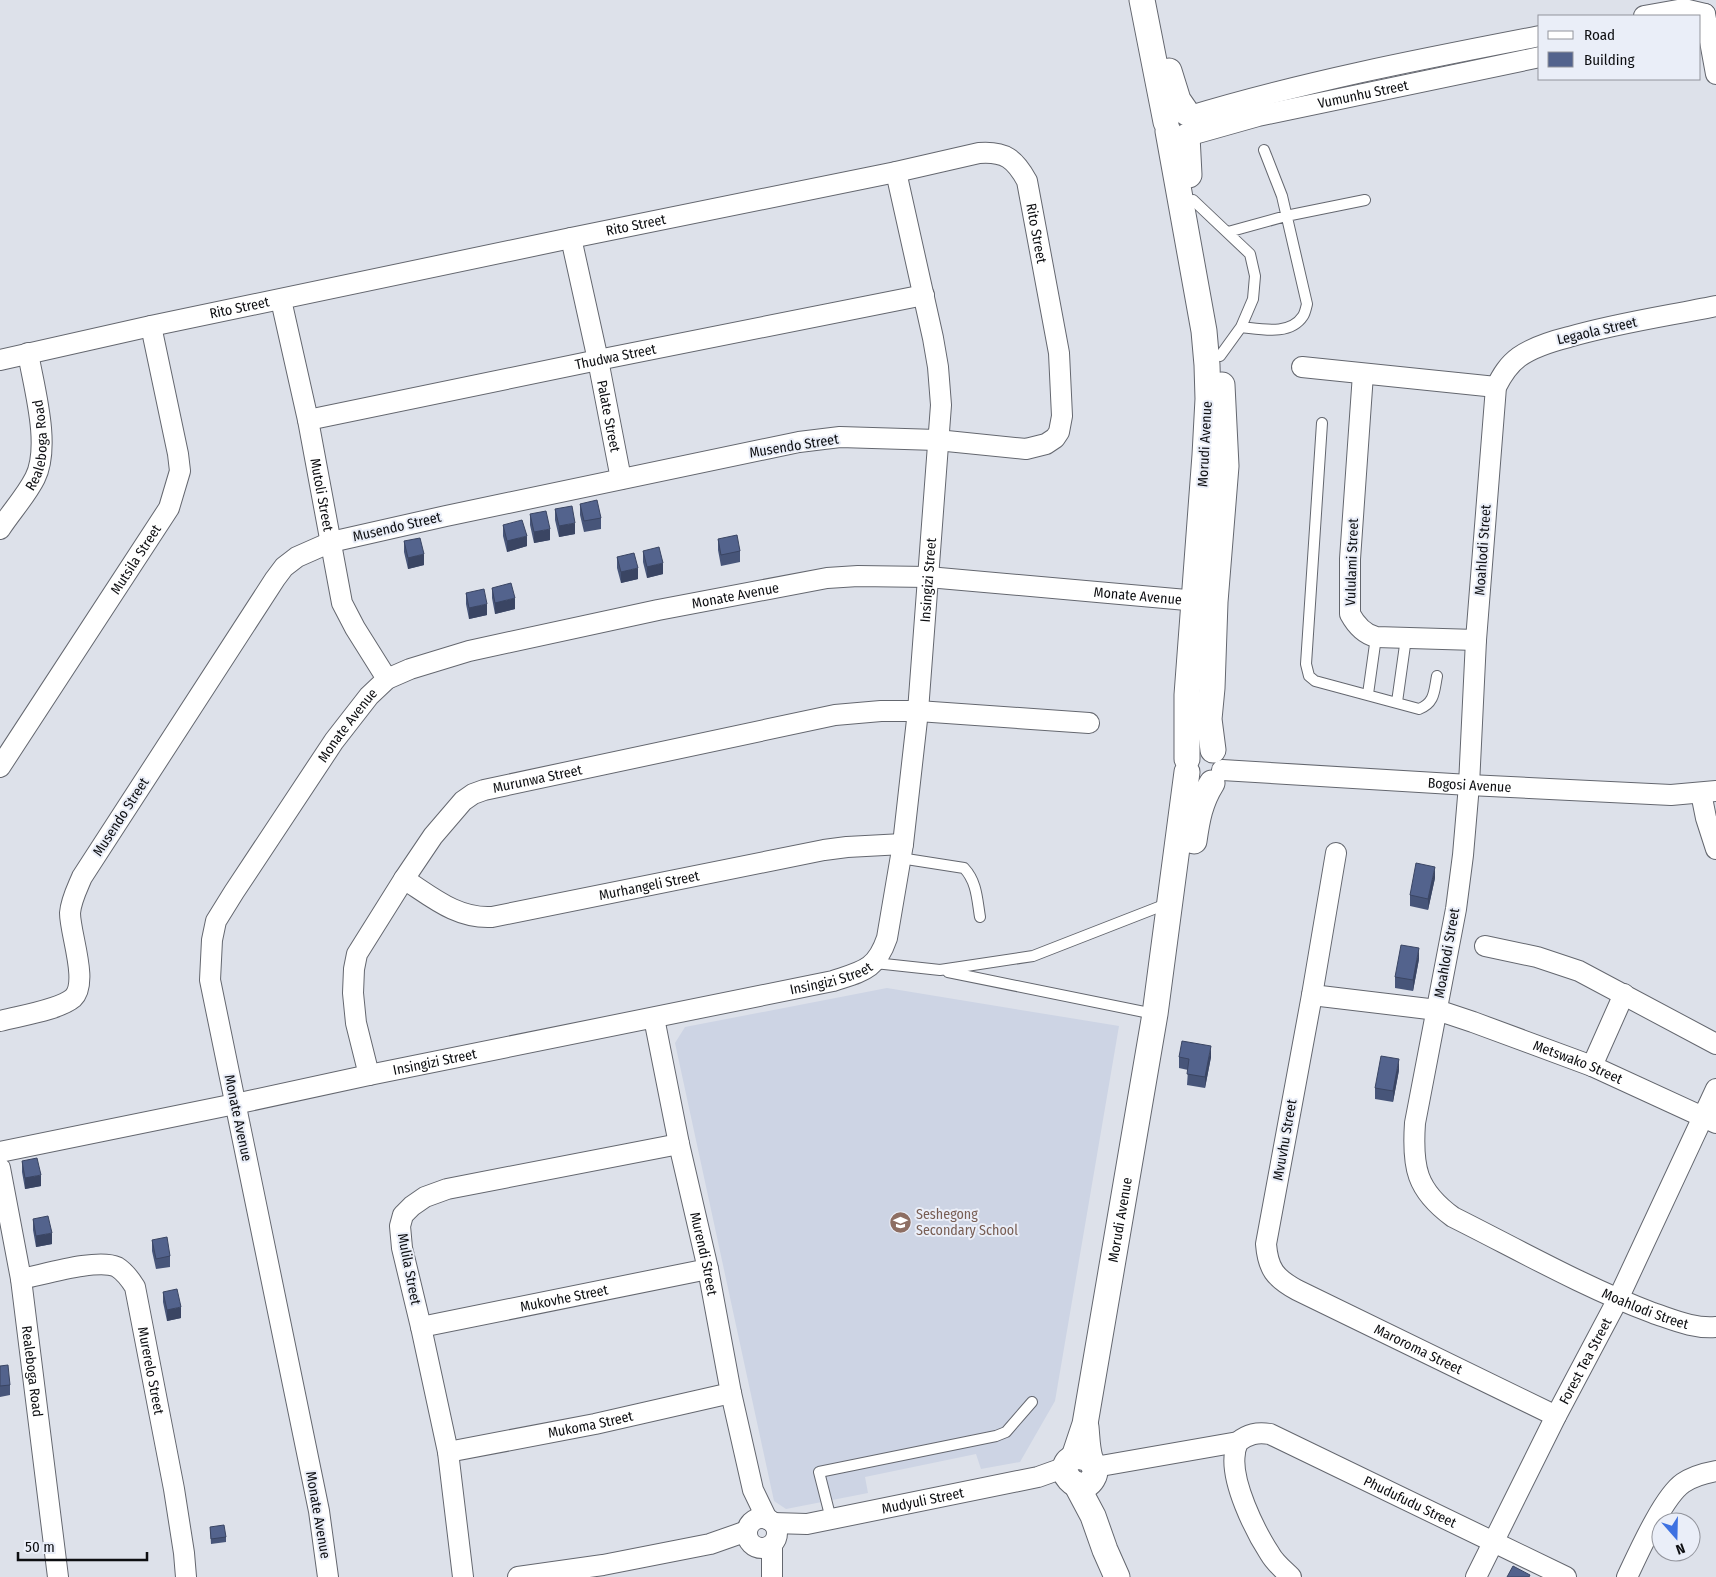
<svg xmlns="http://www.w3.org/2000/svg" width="1716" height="1577" font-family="'Fira Sans Condensed',sans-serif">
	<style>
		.built { fill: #cdd4e4 }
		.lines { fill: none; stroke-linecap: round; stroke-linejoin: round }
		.service-casing { stroke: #64676f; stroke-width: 12 }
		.minor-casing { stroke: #64676f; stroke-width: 22 }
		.tertiary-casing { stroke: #64676f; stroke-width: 27 }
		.service { stroke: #fff; stroke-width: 10 }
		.minor { stroke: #fff; stroke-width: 20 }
		.tertiary { stroke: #fff; stroke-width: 25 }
		.wall { fill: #475579 }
		.shaded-wall { fill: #3a4563 }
		.building { fill: #53638d; stroke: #3a4563 }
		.labels { text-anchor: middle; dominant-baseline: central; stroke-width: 4; stroke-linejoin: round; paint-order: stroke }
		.street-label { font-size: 14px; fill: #0d0e11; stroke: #eaeef8 }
		.education-label { font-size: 14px; fill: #785e54; stroke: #eaeef8; text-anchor: start }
	</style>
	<rect width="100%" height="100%" fill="#dde1ea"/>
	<path class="built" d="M887 988 1119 1026 1055 1401 1020 1462 981 1469 976 1454 865 1477 868 1493 786 1509 774 1501 675 1043 685 1027Z"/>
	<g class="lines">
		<defs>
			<path id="service" d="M1193 200 1250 254 1255 276 1253 299 1241 327 1220 356
				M1228 232 1286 216 1365 200
				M1241 327C1261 329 1290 336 1303 316 1305 313 1306 308 1307 304L1282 196 1264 150
				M1322 423 1306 664 1309 676 1315 681 1419 709C1435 703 1434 691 1437 676
				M1368 694 1376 637
				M1397 702 1406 638
				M900 858 964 868C977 882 977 899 980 917
				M875 963 940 970 1033 956 1169 903
				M948 972 1154 1014
				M831 1519 819 1472 996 1436 1006 1432 1032 1402"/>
			<g id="minor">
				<path d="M1705 14 1716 74"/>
				<path d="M1644 16 1684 9 1705 14"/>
				<path d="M1190 116C1306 81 1421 59 1540 36"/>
				<path id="s1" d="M1187 136 1258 116 1540 57"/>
				<path id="s2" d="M571 238 598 360 621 479"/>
				<path id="s3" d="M281 300 308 420 342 603 355 628 387 679"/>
				<path id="s4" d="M1716 306C1667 316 1617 323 1569 337 1553 341 1533 347 1519 357 1508 365 1502 375 1496 387L1476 640 1469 785 1463 855 1456 909 1415 1123C1412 1167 1416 1190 1453 1217 1519 1250 1584 1287 1653 1313 1674 1320 1694 1329 1716 1327"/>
				<path id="s5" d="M0 360 151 326 571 238 896 172 979 153C1005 151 1015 159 1027 181L1059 353 1062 416 1059 432 1055 438 1046 444 1026 449 937 440 840 437 799 442 446 516 331 542 297 557 284 567 275 579 82 877C77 889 71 900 70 913 70 934 89 983 73 998 59 1010 18 1016 0 1021"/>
				<path d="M1302 367 1496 387"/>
				<path d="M1363 374 1350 559V614C1356 625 1364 634 1376 637L1476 640"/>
				<path id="s6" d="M308 420 598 360 924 295"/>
				<path id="s7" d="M0 529C11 512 26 496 35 478 51 446 34 388 28 353"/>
				<path id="s8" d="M0 767 169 508 180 471 178 454 151 326"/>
				<path id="s9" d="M1222 770 1469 785 1671 795 1716 791"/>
				<path d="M1701 793 1706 818 1716 849"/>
				<path id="s10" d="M1336 853 1312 995 1266 1244C1268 1269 1275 1278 1297 1290L1556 1416"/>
				<path id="s11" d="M404 879C432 897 457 919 492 917L824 850 847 847 903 844"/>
				<path d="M1485 946 1537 957 1579 971 1716 1044"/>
				<path id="s12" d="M1312 995 1437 1010 1473 1022 1592 1066 1716 1123"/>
				<path id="s13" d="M654 1018 679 1144 708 1269 731 1393 753 1490 767 1519"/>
				<path d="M1592 1066 1624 994"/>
				<path id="s14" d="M369 1075 356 1023 353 993 354 969 357 954 404 879 433 836 463 801 473 794 484 790 835 715 881 711H918L1089 723"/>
				<path id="s15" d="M0 1152 235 1104 369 1075 833 981C863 971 876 970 887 938L903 844 918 711 941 405 938 367 933 338 896 172"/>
				<path id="s16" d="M0 1168 21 1279 58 1577"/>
				<path id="s17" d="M21 1279C43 1275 97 1258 117 1267 125 1272 130 1279 135 1287L174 1489 184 1553 186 1577"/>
				<path id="s18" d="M421 1327 708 1269"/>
				<path id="s19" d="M448 1452 595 1424 731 1393"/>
				<path d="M1095 1467 1238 1442"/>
				<circle cx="762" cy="1533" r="15"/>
				<path id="s20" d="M773 1523 807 1524 1038 1477 1066 1467"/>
				<path id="s21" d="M328 1577 319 1511 210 980 212 940 216 921 234 892 334 741 369 696 387 679 410 669 469 651 658 610 827 578 858 576 928 577 1209 602"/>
				<path d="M463 1577 448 1452 421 1327 402 1248 400 1226 403 1215 412 1206 425 1197 447 1189 679 1144"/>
				<path d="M518 1577 603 1565 710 1544 747 1531"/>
				<path d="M772 1577V1545"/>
				<path id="s22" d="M1291 1577C1284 1570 1275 1563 1270 1554 1255 1531 1230 1481 1235 1453 1235 1449 1237 1446 1238 1442 1248 1434 1257 1432 1270 1434L1566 1577"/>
				<path id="s23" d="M1476 1577 1556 1416 1618 1299 1716 1089"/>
				<path d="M1627 1577C1638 1554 1663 1497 1683 1483 1693 1476 1705 1473 1716 1471"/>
			</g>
			<g id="tertiary">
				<path d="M1142 0 1166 122"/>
				<path d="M1169 71 1178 100 1187 113"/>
				<path d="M1168 131 1204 331 1207 365 1208 399 1205 455 1187 695V759"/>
				<path d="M1187 136 1189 175"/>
				<path d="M1213 750 1209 719 1212 688 1215 602 1226 466 1222 385"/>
				<path d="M1194 841C1197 820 1200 802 1212 783"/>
				<path d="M1086 1427C1087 1437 1087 1448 1090 1458 1092 1464 1097 1468 1094 1476 1082 1503 1046 1465 1078 1456L1089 1459"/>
				<path id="s24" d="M1074 1457 1085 1424 1155 1014 1187 772"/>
				<path d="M1076 1484 1093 1516 1105 1550 1117 1577"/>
			</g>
		</defs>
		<use href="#service" class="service-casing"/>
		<use href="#minor" class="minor-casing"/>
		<use href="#tertiary" class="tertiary-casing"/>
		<use href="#service" class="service"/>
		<use href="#minor" class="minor"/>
		<use href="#tertiary" class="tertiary"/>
	</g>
	<path class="wall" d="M580 504 601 518V529L584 532 580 515Z
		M555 509 575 534 559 537 555 520Z
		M530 514 550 540 534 543 530 525Z
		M503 525 527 546 507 552 503 536Z
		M718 539 740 551V562L721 566 718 550Z
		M404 541 424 565 408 569 404 552Z
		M643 551 663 574 647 578 643 562Z
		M617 557 638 579 621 583 617 568Z
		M492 588 515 609 495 614 492 598Z
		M466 593 487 615 469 619 466 604Z
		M1435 878 1428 910 1410 906V895Z
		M1419 959 1413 991 1395 988V977Z
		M1179 1057H1211L1205 1088 1187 1085 1188 1070 1179 1068Z
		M1399 1070 1393 1102 1375 1099V1088Z
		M22 1161 41 1186 25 1189 22 1172Z
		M33 1219 52 1244 36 1247 33 1230Z
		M152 1240 170 1256V1267L156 1269 152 1251Z
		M163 1292 181 1318 167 1321 163 1302Z
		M0 1366 10 1385V1395L0 1397Z
		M210 1527 226 1537V1542L211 1544Z"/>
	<path class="shaded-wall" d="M575 523V534L559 537V526Z
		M550 529V540L534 543V532Z
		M527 536V546L507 552V541Z
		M424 554V565L408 569V558Z
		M663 563V574L647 578V567Z
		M638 568V579L621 583V572Z
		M515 598V609L495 614V603Z
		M487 604V615L469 619V608Z
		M1435 867V878L1428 910V899Z
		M1419 948V959L1413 991V980Z
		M1211 1046V1057L1205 1088V1077Z
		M1399 1059V1070L1393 1102V1091Z
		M41 1175V1186L25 1189V1178Z
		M52 1233V1244L36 1247V1236Z
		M181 1307V1318L167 1321V1310Z"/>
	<path class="building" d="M597 500 601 518 584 521 580 504Z
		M572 506 575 523 559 526 555 509Z
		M546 511 550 529 534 532 530 514Z
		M522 520 527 536 507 541 503 525Z
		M737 535 740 551 721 555 718 539Z
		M420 538 424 554 408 558 404 541Z
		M659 547 663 563 647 567 643 551Z
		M634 553 638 568 621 572 617 557Z
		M511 583 515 598 495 603 492 588Z
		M484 589 487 604 469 608 466 593Z
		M1416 863 1435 867 1428 899 1410 895Z
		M1401 945 1419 948 1413 980 1395 977Z
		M1182 1041 1211 1046 1205 1077 1187 1074 1189 1059 1179 1057Z
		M1381 1056 1399 1059 1393 1091 1375 1088Z
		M37 1158 41 1175 25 1178 22 1161Z
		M48 1216 52 1233 36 1236 33 1219Z
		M167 1237 170 1256 156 1259 152 1240Z
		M177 1289 181 1307 167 1310 163 1292Z
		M8 1365 10 1385 0 1386V1366Z
		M224 1525 226 1537 211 1539 210 1527Z
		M1513 1566 1530 1575 1529 1577H1507Z"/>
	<defs>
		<symbol id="school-disc" viewBox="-11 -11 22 22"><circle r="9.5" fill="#8d6e63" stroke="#eaeef8"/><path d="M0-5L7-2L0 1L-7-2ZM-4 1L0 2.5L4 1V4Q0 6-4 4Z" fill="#fff"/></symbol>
	</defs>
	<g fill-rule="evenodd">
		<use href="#school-disc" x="888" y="1210" width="25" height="25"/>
	</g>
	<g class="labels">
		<g class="street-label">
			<text stroke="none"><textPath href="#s1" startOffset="181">Vumunhu Street</textPath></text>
			<text stroke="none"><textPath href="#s5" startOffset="650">Rito Street</textPath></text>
			<text stroke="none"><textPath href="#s5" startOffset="1114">Rito Street</textPath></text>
			<text stroke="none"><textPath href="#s5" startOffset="245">Rito Street</textPath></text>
			<text transform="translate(1597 331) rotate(-13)">Legaola Street</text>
			<text stroke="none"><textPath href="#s6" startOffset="314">Thudwa Street</textPath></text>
			<text stroke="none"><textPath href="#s2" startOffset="182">Palate Street</textPath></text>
			<text stroke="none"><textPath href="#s7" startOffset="95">Realeboga Road</textPath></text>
			<text transform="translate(1205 444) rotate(-87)">Morudi Avenue</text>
			<text transform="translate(794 446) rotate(-9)">Musendo Street</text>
			<text stroke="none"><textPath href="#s3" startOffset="199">Mutoli Street</textPath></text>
			<text transform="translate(397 527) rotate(-13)">Musendo Street</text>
			<text transform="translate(1483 550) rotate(-86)">Moahlodi Street</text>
			<text stroke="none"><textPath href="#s8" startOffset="248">Mutsila Street</textPath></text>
			<text transform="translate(1352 562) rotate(-88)">Vululami Street</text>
			<text stroke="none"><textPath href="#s15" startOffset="1284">Insingizi Street</textPath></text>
			<text stroke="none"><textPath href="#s21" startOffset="1324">Monate Avenue</textPath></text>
			<text stroke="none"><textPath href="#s21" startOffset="1729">Monate Avenue</textPath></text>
			<text stroke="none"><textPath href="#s21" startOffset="904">Monate Avenue</textPath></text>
			<text stroke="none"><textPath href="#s14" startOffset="388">Murunwa Street</textPath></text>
			<text stroke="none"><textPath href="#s9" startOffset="248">Bogosi Avenue</textPath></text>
			<text transform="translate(121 817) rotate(-57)">Musendo Street</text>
			<text stroke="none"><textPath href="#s11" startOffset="258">Murhangeli Street</textPath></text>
			<text transform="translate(1447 953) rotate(-80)">Moahlodi Street</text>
			<text stroke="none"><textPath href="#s15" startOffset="849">Insingizi Street</textPath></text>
			<text stroke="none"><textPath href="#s15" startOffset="444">Insingizi Street</textPath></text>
			<text stroke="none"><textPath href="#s12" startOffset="276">Metswako Street</textPath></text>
			<text transform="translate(238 1118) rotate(78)">Monate Avenue</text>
			<text transform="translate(1285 1140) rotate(-80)">Mvuvhu Street</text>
			<text stroke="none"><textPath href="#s24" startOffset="242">Morudi Avenue</textPath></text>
			<text stroke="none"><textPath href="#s13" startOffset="241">Murendi Street</textPath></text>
			<text transform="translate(409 1269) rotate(79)">Mulila Street</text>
			<text stroke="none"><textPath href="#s18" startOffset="146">Mukovhe Street</textPath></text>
			<text stroke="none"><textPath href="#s4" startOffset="1305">Moahlodi Street</textPath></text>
			<text stroke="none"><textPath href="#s10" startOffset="591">Maroroma Street</textPath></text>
			<text stroke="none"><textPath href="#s23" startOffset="242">Forest Tea Street</textPath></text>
			<text stroke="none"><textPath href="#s17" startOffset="210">Murerelo Street</textPath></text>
			<text stroke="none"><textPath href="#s16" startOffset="206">Realeboga Road</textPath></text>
			<text stroke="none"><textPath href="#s19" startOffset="145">Mukoma Street</textPath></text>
			<text stroke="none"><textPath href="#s20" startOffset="152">Mudyuli Street</textPath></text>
			<text stroke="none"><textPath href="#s22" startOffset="341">Phudufudu Street</textPath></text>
			<text transform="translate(318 1515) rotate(80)">Monate Avenue</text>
		</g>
		<g class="education-label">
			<text x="916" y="1214">Seshegong<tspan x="916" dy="16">Secondary School</tspan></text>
		</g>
	</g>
	<rect x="1538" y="15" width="162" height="65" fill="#eaeef8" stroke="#92949c"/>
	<rect x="1548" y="31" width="25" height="8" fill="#ffffff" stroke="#92949c"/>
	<text x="1584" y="40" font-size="15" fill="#0d0e11">Road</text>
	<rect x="1548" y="52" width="25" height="15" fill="#53638d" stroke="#92949c"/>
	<text x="1584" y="65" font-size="15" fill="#0d0e11">Building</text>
	<g transform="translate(1676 1537) rotate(160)"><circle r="24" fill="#eaeef8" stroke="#92949c"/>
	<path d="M0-4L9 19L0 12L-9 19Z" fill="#3e71e1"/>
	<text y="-8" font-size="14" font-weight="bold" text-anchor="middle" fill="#0d0e11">N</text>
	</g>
	<path d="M18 1552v8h129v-8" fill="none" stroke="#0d0e11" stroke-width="2.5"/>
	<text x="25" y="1552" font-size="15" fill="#0d0e11" stroke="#eaeef8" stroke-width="4" paint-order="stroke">50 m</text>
</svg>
